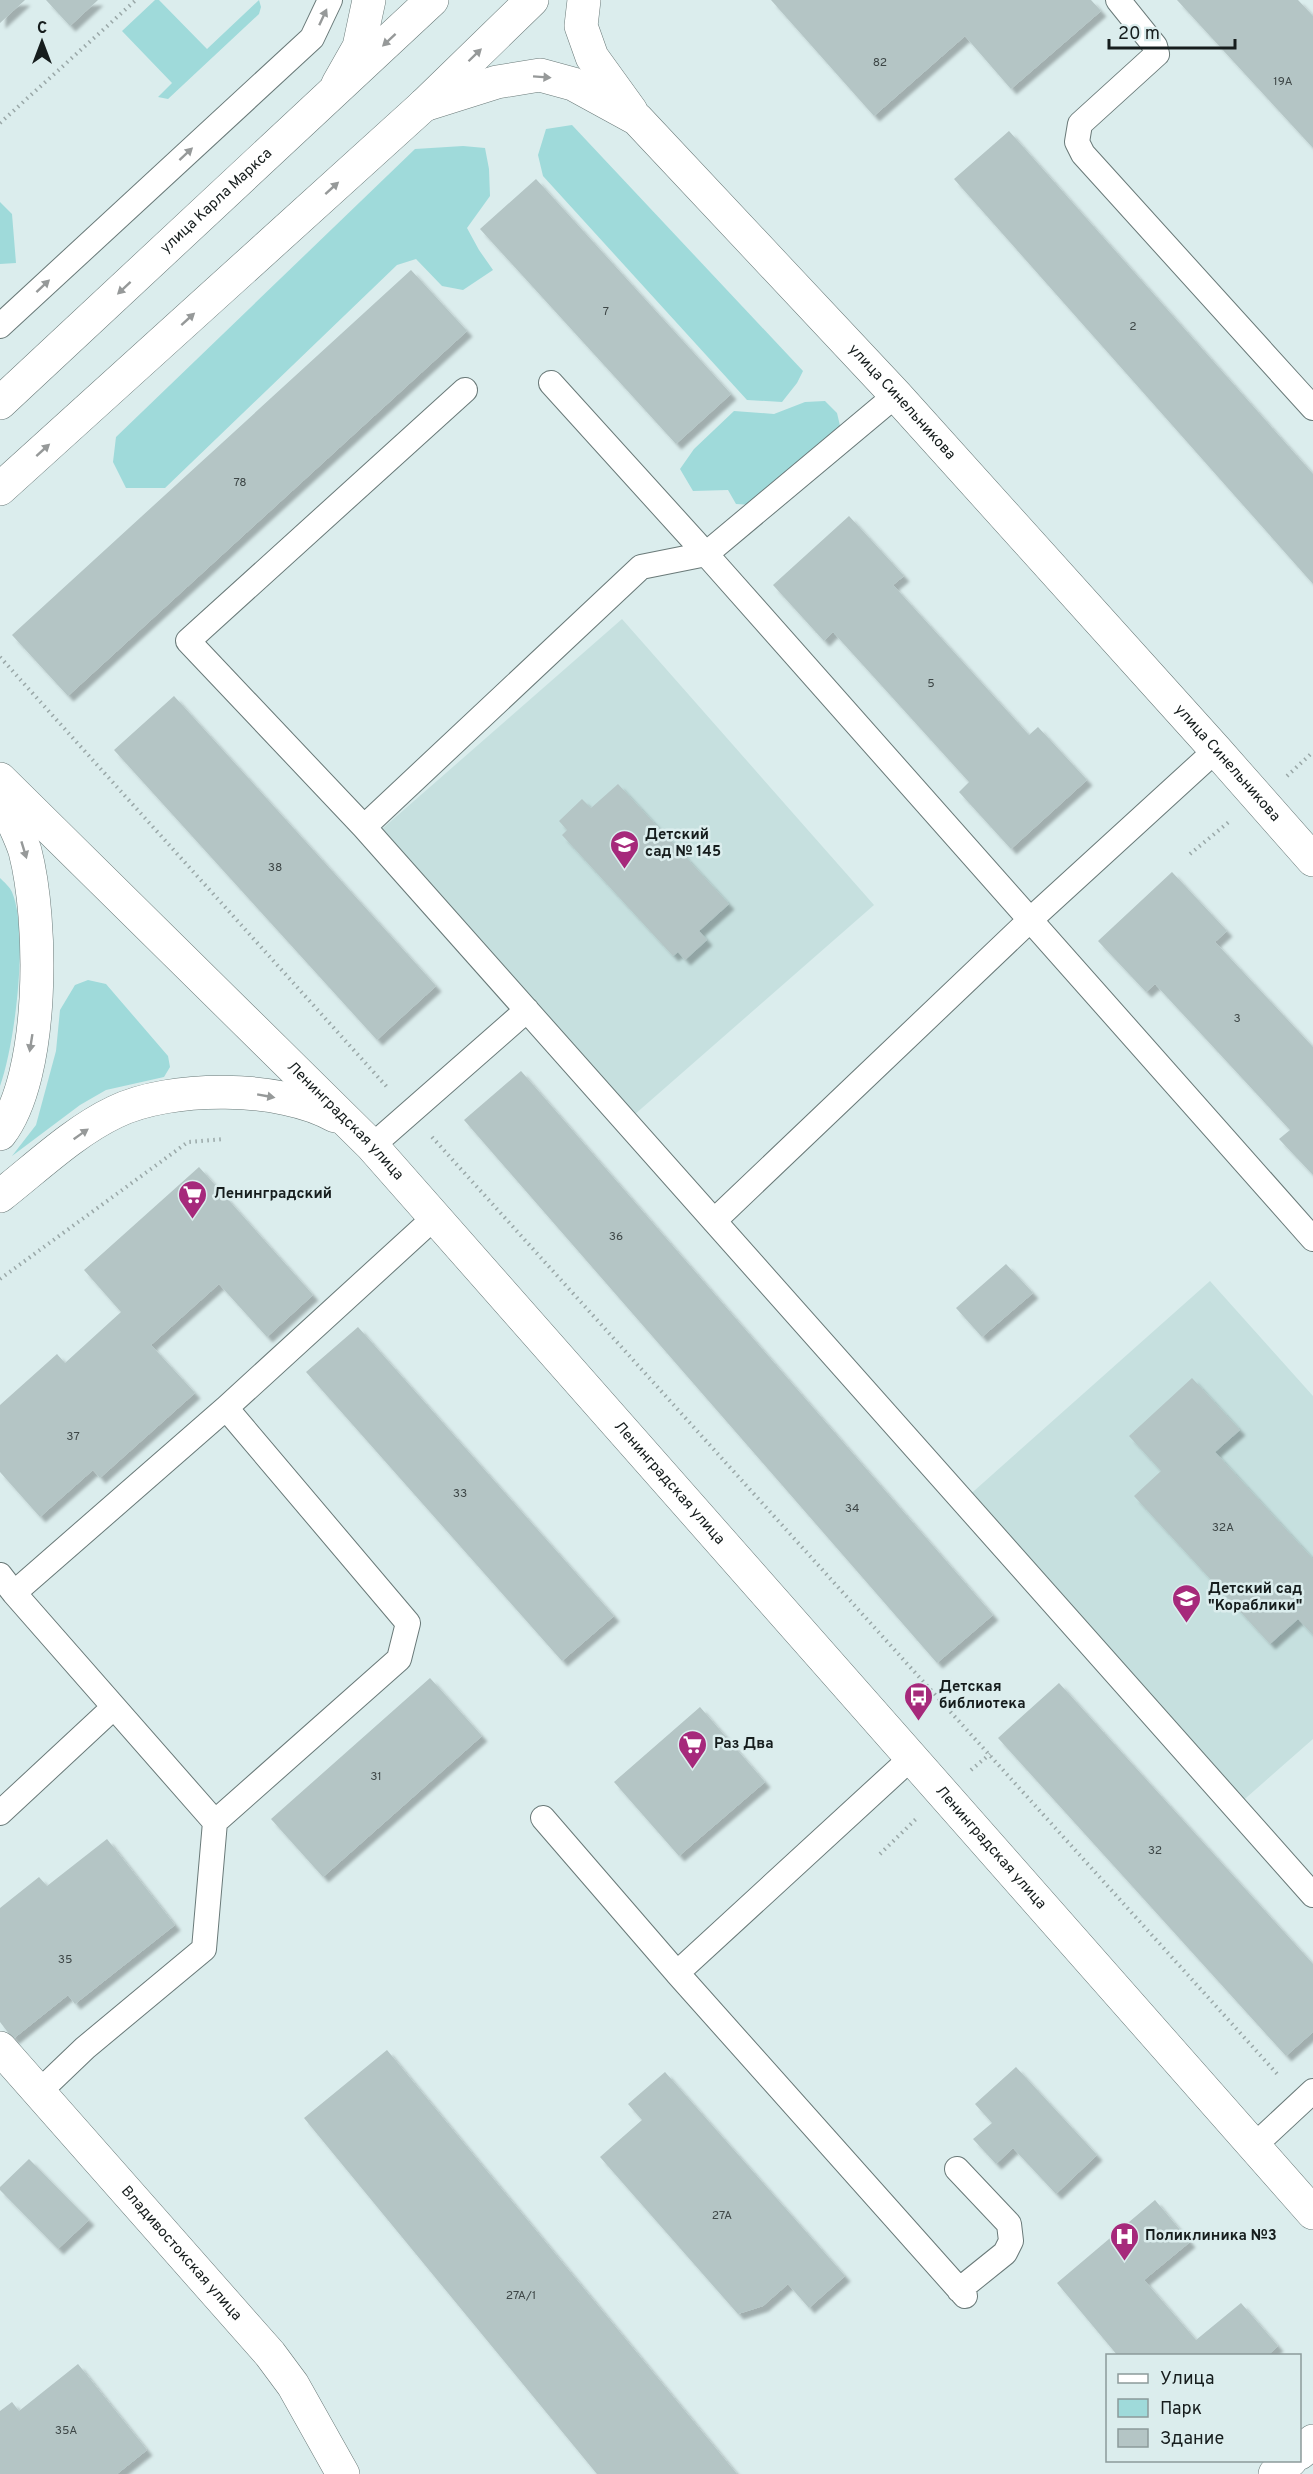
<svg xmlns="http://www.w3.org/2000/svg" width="1313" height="2474" font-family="Overpass,sans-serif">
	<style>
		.built { fill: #c6e0df }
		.green { fill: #9fdada }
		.building { fill: #b4c5c5; filter: url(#shadow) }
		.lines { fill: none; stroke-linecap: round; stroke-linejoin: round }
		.service-casing { stroke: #697978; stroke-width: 26 }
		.minor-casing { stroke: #697978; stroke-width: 34 }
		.secondary-casing { stroke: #697978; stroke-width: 34 }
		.primary-casing { stroke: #697978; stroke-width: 34 }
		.path { stroke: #9aa8a8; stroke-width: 4; stroke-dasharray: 1.5 4.5; stroke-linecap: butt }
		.service { stroke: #fff; stroke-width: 24 }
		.minor { stroke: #fff; stroke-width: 33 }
		.secondary { stroke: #fff; stroke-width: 33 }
		.primary { stroke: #fff; stroke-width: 33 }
		.oneway { fill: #969999 }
		.labels { text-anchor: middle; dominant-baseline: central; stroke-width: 5; stroke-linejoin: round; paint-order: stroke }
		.number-label { font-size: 12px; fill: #3e4747 }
		.street-label { font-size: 15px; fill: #161d1d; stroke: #dbeded }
		.poi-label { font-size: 15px; font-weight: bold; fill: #161d1d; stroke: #dbeded; text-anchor: start }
	</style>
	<defs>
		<filter id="shadow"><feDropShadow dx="5.5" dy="5.5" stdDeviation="1.5" flood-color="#0004"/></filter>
	</defs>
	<rect width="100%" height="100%" fill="#dbeded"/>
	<path class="built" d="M622 619 874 905 626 1122 374 836Z
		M1210 1281 1313 1396V1739L1230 1812 956 1507Z"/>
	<path class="green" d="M155 0H159L207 49 259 0 261 7 259 14 168 99 158 97 172 83 122 31Z
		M572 125 803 371 797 383 782 402 747 400 543 176 538 155 546 129Z
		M463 146 485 148 489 169 490 196 467 228 479 250 493 270 463 290 442 286 416 259 397 265 165 488H126L113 462 116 437 415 149Z
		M0 202 12 214 16 263 0 264Z
		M825 401 837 413 841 430 752 505 736 504 728 490 693 491 680 469 694 449 734 411 774 414 805 402Z
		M0 878C4 882 10 887 12 892 29 932 15 1045 0 1086Z
		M88 980 106 984 168 1056 170 1067 164 1077 106 1090 80 1105 12 1156 36 1125 56 1051 60 1010 75 985Z"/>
	<path class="building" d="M0 0H25L0 23Z
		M46 0H98L70 26Z
		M771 0H1091L1101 11 1011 89 965 36 874 116Z
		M1177 0H1298L1313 16V148Z
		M1009 131 1313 474V584L954 179Z
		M536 179 731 394 676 444 480 229Z
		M411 270 467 331 68 696 12 635Z
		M849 516 904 576 893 585 1029 735 1038 727 1087 780 1011 849 959 792 969 782 833 632 824 641 773 585Z
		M174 696 436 986 377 1040 114 750Z
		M618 784 729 904 699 931 707 940 685 960 678 952 673 956 562 835 567 830 559 821 582 799 591 808Z
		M1172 872 1227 931 1215 942 1313 1047V1175L1279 1139 1290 1130 1155 984 1146 992 1098 941Z
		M521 1071 993 1615 937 1663 464 1120Z
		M199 1167 313 1295 267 1337 219 1284 151 1345 195 1393 100 1478 93 1470 40 1517 0 1472V1405L57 1354 65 1363 121 1312 84 1270Z
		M1006 1264 1033 1293 982 1337 956 1308Z
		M358 1327 614 1616 562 1661 306 1372Z
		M1192 1378 1240 1430 1215 1452 1313 1559V1635L1298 1619 1270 1644 1134 1496 1161 1471 1129 1436Z
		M430 1678 482 1736 323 1877 271 1819Z
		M1059 1683 1313 1964V2032L1286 2056 998 1738Z
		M700 1707 765 1782 679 1856 614 1782Z
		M107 1839 175 1925 75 2004 68 1995 13 2039 0 2022V1908L39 1877 47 1886Z
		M387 2050 737 2474H597L304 2118Z
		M1016 2067 1097 2155 1056 2194 1013 2148 996 2164 973 2139 992 2123 975 2104Z
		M665 2072 845 2276 809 2308 788 2284 763 2306 738 2314 600 2157 642 2120 628 2104Z
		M29 2159 89 2220 58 2249 0 2190V2187Z
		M1155 2200 1190 2242 1144 2280 1196 2340 1241 2303 1278 2346 1267 2356H1118L1057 2283Z
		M78 2364 147 2450 117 2474H0V2411L12 2402 19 2411Z"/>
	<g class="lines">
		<defs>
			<path id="service" d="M1118 0 1155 46 1157 54 1080 124 1077 142 1083 154 1313 408
				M0 326 312 38 330 0
				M551 383 706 554 896 395
				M465 390 188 641 364 827 1313 1895
				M364 827 641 567 706 554 1313 1239
				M372 1146 527 1010
				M714 1221 1030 920 1216 750
				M0 1575 14 1593
				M0 1813 114 1707
				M543 1818 677 1973 911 1758
				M215 1822 14 1593 226 1408
				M677 1973 965 2296
				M39 2092 85 2048 204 1949 215 1822 399 1659 408 1623 226 1408 435 1217
				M1254 2146 1313 2091
				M957 2169 1009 2224 1011 2241 1005 2253 959 2290"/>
			<g id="minor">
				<path id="s1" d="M0 2048 270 2354 293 2385 343 2474"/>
				<path d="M1300 2453 1313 2441"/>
				<path d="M1275 2474 1291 2460"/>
			</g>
			<g id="secondary">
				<path d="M584 0 581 26 592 57 631 111"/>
				<path d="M338 84 359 47 369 0"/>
				<path id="s2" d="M424 105 497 82 540 75 573 84 637 119 896 395 1216 750 1313 860"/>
				<path id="s3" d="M0 779 372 1146 1313 2213"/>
				<path d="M0 796C9 814 19 832 25 851 43 920 45 1076 0 1134"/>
				<path d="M0 1196C36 1168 73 1132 115 1112 170 1085 281 1085 335 1116"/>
			</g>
			<g id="primary">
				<path id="s4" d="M0 403 432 0"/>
				<path d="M0 489 424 105 532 0"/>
			</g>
		</defs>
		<use href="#service" class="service-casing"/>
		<use href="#minor" class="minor-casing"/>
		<use href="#secondary" class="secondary-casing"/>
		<use href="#primary" class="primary-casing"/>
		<path class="path" d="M0 123 136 0
			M0 657 387 1087
			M1287 776 1313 752
			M1190 854 1230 821
			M432 1137 1279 2076
			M0 1279 188 1142 224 1139
			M971 1770 990 1754
			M880 1854 916 1819"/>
		<use href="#service" class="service"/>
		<use href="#minor" class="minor"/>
		<use href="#secondary" class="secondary"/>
		<use href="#primary" class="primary"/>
	</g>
	<defs><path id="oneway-solid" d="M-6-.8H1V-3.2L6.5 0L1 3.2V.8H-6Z" transform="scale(1.5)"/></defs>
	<g class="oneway">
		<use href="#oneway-solid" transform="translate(323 17) rotate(-65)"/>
		<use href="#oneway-solid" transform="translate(389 40) rotate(137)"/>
		<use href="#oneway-solid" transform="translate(475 55) rotate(-44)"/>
		<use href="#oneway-solid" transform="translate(542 77) rotate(4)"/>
		<use href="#oneway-solid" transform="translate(186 154) rotate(-43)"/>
		<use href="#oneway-solid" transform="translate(332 188) rotate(-42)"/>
		<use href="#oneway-solid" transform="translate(43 286) rotate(-43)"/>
		<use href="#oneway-solid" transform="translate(124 288) rotate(137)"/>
		<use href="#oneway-solid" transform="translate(188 319) rotate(-42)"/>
		<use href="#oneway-solid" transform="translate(43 450) rotate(-42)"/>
		<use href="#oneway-solid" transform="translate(24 850) rotate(73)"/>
		<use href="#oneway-solid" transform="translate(31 1043) rotate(99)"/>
		<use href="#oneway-solid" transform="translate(266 1096) rotate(10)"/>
		<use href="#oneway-solid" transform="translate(81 1134) rotate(-35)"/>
	</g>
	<defs>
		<symbol id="school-pin" viewBox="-11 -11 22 30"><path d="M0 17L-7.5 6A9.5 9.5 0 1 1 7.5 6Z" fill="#a6297b" stroke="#dbeded"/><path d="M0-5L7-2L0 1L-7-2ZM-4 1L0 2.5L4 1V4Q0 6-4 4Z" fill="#fff"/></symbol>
		<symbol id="supermarket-pin" viewBox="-11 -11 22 30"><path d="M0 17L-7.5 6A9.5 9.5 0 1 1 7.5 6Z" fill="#a6297b" stroke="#dbeded"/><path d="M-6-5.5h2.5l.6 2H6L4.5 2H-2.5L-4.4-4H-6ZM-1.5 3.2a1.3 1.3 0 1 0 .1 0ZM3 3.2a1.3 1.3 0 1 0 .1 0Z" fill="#fff"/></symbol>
		<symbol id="bus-pin" viewBox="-11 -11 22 30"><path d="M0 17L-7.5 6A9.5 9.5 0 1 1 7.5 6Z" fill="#a6297b" stroke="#dbeded"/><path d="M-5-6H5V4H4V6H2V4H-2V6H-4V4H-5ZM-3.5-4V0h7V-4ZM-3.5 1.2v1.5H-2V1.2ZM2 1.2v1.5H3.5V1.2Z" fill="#fff"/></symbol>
		<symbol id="hospital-pin" viewBox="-11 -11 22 30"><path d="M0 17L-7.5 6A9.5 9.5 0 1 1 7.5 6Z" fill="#a6297b" stroke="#dbeded"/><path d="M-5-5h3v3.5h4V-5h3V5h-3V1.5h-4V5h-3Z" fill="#fff"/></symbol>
	</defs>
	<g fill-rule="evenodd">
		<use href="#school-pin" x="608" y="828" width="33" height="45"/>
		<use href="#supermarket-pin" x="176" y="1178" width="33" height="45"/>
		<use href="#school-pin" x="1170" y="1582" width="33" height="45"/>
		<use href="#bus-pin" x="902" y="1680" width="33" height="45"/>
		<use href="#supermarket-pin" x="676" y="1728" width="33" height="45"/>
		<use href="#hospital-pin" x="1108" y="2220" width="33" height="45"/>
	</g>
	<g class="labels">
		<g class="number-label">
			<text x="880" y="63">82</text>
			<text x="1283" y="82">19А</text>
			<text x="606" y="312">7</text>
			<text x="1133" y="327">2</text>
			<text x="240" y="483">78</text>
			<text x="931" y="684">5</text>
			<text x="275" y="868">38</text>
			<text x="1237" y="1019">3</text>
			<text x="616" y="1237">36</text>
			<text x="73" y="1437">37</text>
			<text x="460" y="1494">33</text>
			<text x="852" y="1509">34</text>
			<text x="1223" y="1528">32А</text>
			<text x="376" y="1777">31</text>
			<text x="1155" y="1851">32</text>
			<text x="65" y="1960">35</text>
			<text x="722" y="2216">27А</text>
			<text x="521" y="2296">27А/1</text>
			<text x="66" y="2431">35А</text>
		</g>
		<g class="street-label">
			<text stroke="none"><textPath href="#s4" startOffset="296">улица Карла Маркса</textPath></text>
			<text stroke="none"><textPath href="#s2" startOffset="615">улица Синельникова</textPath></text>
			<text stroke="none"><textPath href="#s2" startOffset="1101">улица Синельникова</textPath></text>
			<text stroke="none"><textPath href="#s3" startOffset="486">Ленинградская улица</textPath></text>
			<text stroke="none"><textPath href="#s3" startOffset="972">Ленинградская улица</textPath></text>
			<text stroke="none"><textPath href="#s3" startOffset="1458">Ленинградская улица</textPath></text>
			<text stroke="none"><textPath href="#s1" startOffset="274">Владивостокская улица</textPath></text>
		</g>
		<g class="poi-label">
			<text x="645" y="835">Детский<tspan x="645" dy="17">сад № 145</tspan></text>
			<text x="214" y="1194">Ленинградский</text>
			<text x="1208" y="1589">Детский сад<tspan x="1208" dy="17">"Кораблики"</tspan></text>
			<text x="939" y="1687">Детская<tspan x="939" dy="17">библиотека</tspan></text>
			<text x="714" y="1744">Раз Два</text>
			<text x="1145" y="2236">Поликлиника №3</text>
		</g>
	</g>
	<rect x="1106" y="2354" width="195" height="108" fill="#dbeded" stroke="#8c9a9a" stroke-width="1.5"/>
	<rect x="1118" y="2374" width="30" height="9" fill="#ffffff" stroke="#8c9a9a" stroke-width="1.5"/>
	<text x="1160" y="2384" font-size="18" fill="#161d1d">Улица</text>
	<rect x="1118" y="2399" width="30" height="18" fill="#9fdada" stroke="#8c9a9a" stroke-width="1.5"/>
	<text x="1160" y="2414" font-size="18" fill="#161d1d">Парк</text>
	<rect x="1118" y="2429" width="30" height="18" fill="#b4c5c5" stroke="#8c9a9a" stroke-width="1.5"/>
	<text x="1160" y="2444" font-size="18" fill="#161d1d">Здание</text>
	<g transform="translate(42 42)" stroke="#dbeded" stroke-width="4.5" paint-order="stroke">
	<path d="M0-4.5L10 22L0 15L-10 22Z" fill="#161d1d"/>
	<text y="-9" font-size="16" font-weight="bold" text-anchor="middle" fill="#161d1d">С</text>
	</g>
	<path d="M1109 39v9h126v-9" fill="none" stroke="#161d1d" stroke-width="3"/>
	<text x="1118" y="39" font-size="18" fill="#161d1d" stroke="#dbeded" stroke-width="4.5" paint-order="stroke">20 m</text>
</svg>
